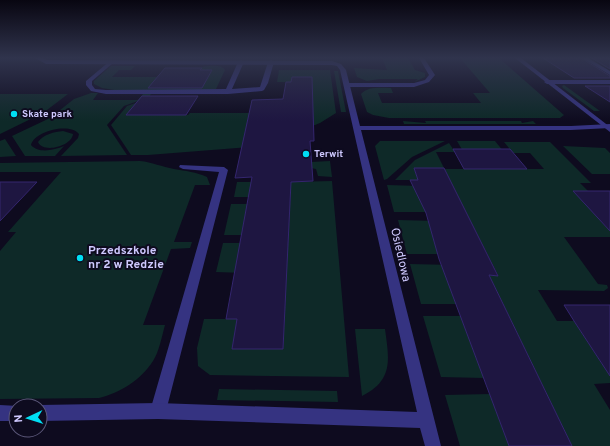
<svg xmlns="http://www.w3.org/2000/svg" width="610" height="446" font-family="Overpass,sans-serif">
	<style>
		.green { fill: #0e2928 }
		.building { fill: #1e1641; stroke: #34266f }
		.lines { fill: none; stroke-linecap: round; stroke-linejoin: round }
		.service { fill: #353381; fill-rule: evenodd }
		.minor { fill: #353381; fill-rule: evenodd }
		.tertiary { fill: #353381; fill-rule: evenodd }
		.poi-dot { fill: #00dff4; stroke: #0e0b1f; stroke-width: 1.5 }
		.labels { text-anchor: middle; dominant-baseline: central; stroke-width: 4; stroke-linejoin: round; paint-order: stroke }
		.far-poi-label { font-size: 10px; font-weight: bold; fill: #cfc9ff; stroke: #0e0b1f; text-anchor: start }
		.poi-label { font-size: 12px; font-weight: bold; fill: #cfc9ff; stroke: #0e0b1f; text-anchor: start }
		.street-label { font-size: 12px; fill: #cfc9ff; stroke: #0e0b1f }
	</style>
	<rect width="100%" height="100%" fill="#0e0b1f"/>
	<path class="green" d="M382 58H408L415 70 425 73V77L414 82 418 79H379L367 81 357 77 354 68 387 70Z
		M460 58H499L564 115 560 118H389L373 115 367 112 361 94C368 86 381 88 391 88L393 93H378L382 103H481L473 93H490Z
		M111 66H135L131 70H119L112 77H208L212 70H200L202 67C209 66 221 64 225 70L216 89 213 90H114L102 88 94 84V81Z
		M279 70H330L336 113 320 123 262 146 148 155H131L111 125 127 106 147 99 126 115H188L190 113H294L295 103 313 102 312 77H292L291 82H277Z
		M334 71H338L346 112H341Z
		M564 85 600 111H594L563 88 562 86Z
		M91 93H98L93 100H138L143 94H151L149 97 124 106 107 125 127 155 61 156 78 138 79 134C70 122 34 131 31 145 39 154 54 150 64 146L55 156H25L12 136 50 118 74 99Z
		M0 94H68L43 113 0 134Z
		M403 121 426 123 425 121H521L522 123 533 121 536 124H404Z
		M63 131 73 134C72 146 43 154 38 142 44 134 54 132 63 131Z
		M5 139 16 156 0 157V141Z
		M380 141H445L412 157 387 179 384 180 375 146Z
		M457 141H495L504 152 464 153Z
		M504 142H550L591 183H580L588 191H574L610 231V237H564L598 284 607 285 608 288 604 291 538 290 557 321H574L602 364H610V383L594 384 610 410V446H572L489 275H498L444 169H544L530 153H513Z
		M449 143 455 152H436L444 168H414L418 180H395L415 160Z
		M563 146 605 148 610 153V174H592Z
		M140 161C152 162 162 167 174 169 186 171 196 172 207 177L210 185H195L174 242H192L190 248 171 249 143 325H165C162 336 159 352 153 361 141 380 120 393 99 398L0 399V251L16 232H8L61 172H0V163Z
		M330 161 332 177 318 176 316 169 311 168V162Z
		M332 181 349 377 210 375 198 366 197 348 204 319H237L232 349H283L291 182Z
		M237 182H259L257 197H234Z
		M387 185 420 186 430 212H394Z
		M231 204H256L250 235H224Z
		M398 220 435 221 447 254H407Z
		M223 243H250L245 273 216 272Z
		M410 264 452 265 456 304H421Z
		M423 316H461L484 378 441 377Z
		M355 329H385C389 359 394 380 362 396Z
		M219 389 337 391 338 402 217 400Z
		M490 394 509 446H460L445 395Z"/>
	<path class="building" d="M543 58H581L610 76V78H574Z
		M592 58H610V69Z
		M165 68H202L200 70H212L202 88H148Z
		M292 77H312L314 141H310L313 181 291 182 283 349H232L237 319H226L252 177 235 178 252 100 283 99 286 82H291Z
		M585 86H610V102Z
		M142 96H198L186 115H126Z
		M453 149H510L527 169H464Z
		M414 168H444L498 276 489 275 572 446H509L439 259 426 213 410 180H418Z
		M0 182H37L0 221Z
		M573 191H610V231Z
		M564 305H610V376L574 321Z"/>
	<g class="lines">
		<path class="service" d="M419 58H424L435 75 429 82 414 87H347L344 85 347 83H414L425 80 429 75Z
			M582 58H588L610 71V75Z
			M111 60 113 61V63L92 81V85L95 89 106 90 226 89 238 62 241 60 244 62 232 89 260 87 268 62 271 60 274 62 268 83 264 90 262 91 228 94H106L91 91 86 85V81Z
			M610 80V84H547L544 82 547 80Z
			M180 165 224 167 228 170 166 411 164 417 158 419 152 417 150 411 219 172 183 169 179 167Z"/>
		<path class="minor" d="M35 58H42L47 60 332 61 341 64 346 70 360 126H571L610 124V128L571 130H361L441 446H425L420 428 158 419 40 421V406H38L40 405 158 403 417 412 340 70 337 66 332 65 46 64Z
			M0 405 18 406H16V421H0Z"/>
		<path class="tertiary" d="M515 58H521L610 127V132Z"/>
	</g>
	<linearGradient id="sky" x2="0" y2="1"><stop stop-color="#080611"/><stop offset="0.48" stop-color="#30344d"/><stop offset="1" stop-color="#30344d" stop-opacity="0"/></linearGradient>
	<rect width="610" height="121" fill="url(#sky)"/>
	<g class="poi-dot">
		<circle cx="14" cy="114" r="4"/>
		<circle cx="306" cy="154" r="4"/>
		<circle cx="80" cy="258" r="4"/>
	</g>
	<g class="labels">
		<g class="far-poi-label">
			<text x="22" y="114">Skate park</text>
			<text x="314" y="154">Terwit</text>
		</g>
		<g class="poi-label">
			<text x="88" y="251">Przedszkole<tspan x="88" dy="14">nr 2 w Redzie</tspan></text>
		</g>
		<g class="street-label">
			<text transform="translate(400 255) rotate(77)">Osiedlowa</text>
		</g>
	</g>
	<g transform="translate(28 418) rotate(266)"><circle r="19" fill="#0e0b1f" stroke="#5b5779"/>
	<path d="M0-3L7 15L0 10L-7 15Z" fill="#00dff4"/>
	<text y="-6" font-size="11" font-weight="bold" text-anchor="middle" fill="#cfc9ff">N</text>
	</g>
</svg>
